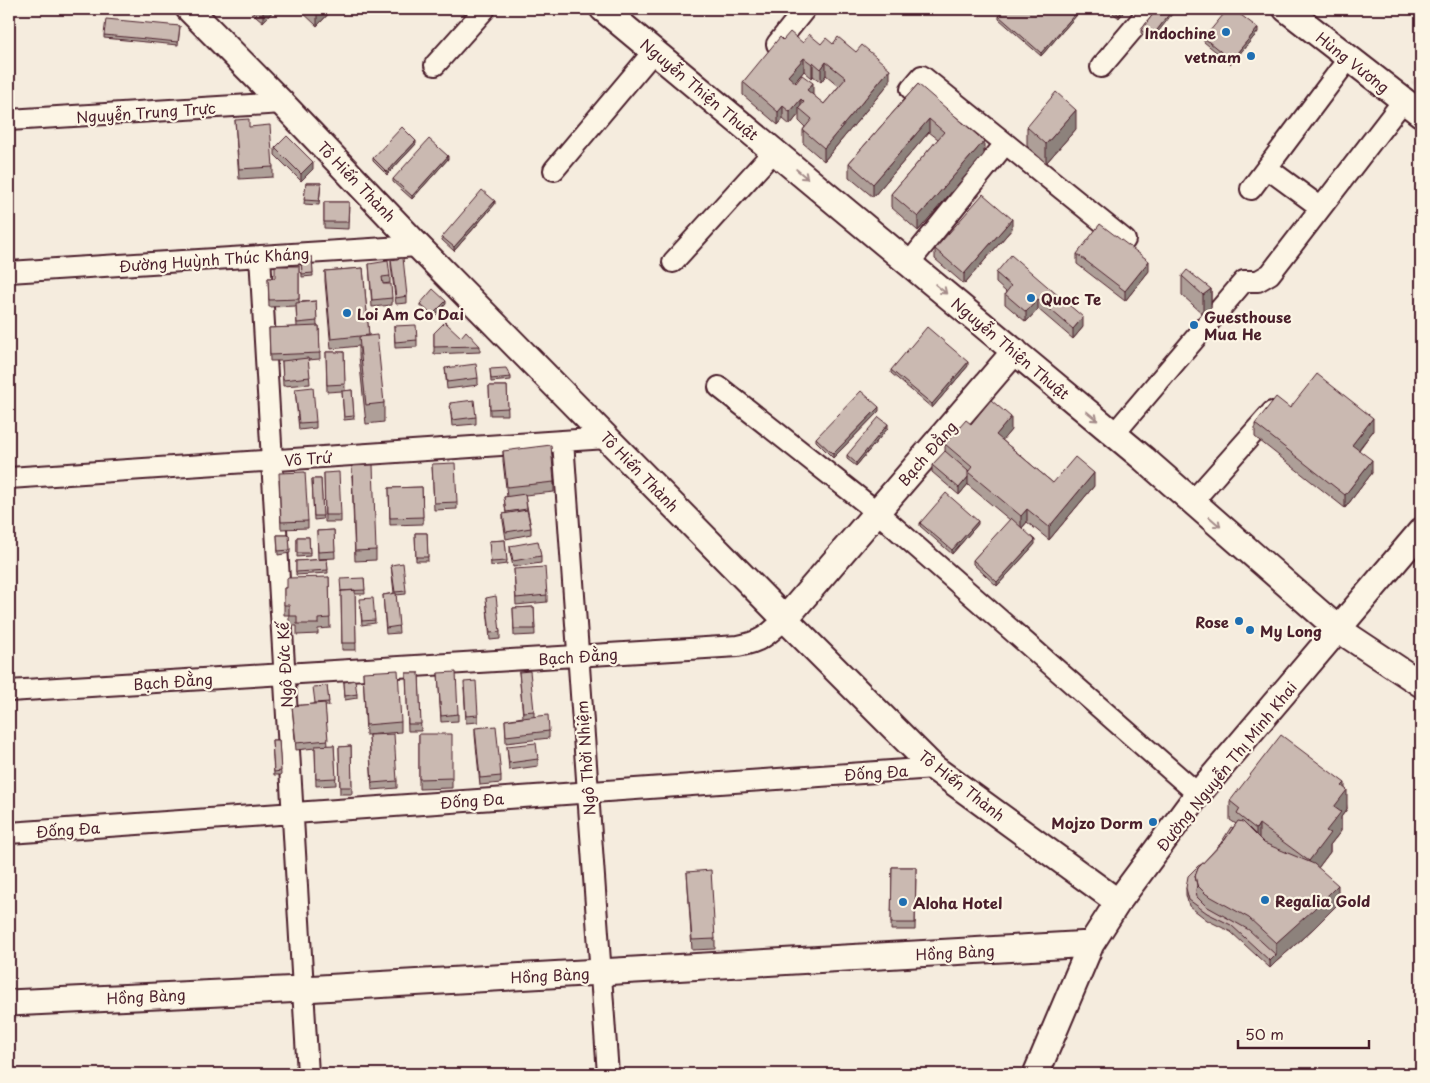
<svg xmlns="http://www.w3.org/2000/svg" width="1430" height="1083" font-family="'Playpen Sans',sans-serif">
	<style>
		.built { fill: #e8ddd0 }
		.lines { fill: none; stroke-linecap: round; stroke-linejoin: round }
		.minor-casing { stroke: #4a1f2b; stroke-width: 24 }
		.tertiary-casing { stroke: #4a1f2b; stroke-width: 29 }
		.minor { stroke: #fcf5e5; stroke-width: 20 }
		.tertiary { stroke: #fcf5e5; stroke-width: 25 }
		.wall { fill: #ae9f98; stroke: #4a1f2b; fill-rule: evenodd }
		.shaded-wall { fill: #8d827c; stroke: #4a1f2b }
		.building { fill: #cab9b1; stroke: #4a1f2b; fill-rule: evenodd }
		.oneway { stroke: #a38a88 }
		.poi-dot { fill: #1f6fb2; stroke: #fcf5e5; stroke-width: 2 }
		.labels { text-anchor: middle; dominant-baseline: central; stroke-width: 4.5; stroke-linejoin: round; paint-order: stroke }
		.poi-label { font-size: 15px; font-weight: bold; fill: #4a1f2b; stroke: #fcf5e5; text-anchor: start }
		.street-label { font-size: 15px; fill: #4a1f2b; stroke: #fcf5e5 }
	</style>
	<rect width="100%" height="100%" fill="#f5ecde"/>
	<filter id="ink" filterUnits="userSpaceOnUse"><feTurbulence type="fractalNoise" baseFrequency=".02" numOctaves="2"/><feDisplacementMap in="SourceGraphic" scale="10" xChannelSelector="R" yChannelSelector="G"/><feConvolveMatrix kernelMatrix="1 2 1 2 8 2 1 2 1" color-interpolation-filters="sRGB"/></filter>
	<g filter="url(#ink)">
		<path class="built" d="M1421 69V90L1411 83Z"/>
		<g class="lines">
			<defs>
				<path id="minor" d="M777 44 805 9
					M435 65 485 9
					M1101 67 1150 9
					M911 89 922 76 1125 240
					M9 120 282 103
					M1267 168 1320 207
					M554 170 654 51
					M1251 189 1349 58
					M260 256 308 1074
					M673 262 774 151
					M909 263 1005 144
					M9 272 418 246
					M719 387 877 512 1198 794
					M1114 434 1244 281H1258L1270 274 1403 101
					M563 441 608 1074
					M9 478 607 438
					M1192 502 1272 412
					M9 691 738 646C761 642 768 635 785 619
					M9 833 934 768"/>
				<path id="tertiary" d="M189 9 282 103 418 246 785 619 934 768 1118 902
					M603 9 1144 459 1338 629 1421 684
					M1286 9 1421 114
					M785 619 1015 351
					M9 1003 303 989 1091 944
					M1036 1074 1091 944 1118 902 1198 794 1421 531"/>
			</defs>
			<use href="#minor" class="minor-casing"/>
			<use href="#tertiary" class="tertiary-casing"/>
			<use href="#minor" class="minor"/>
			<use href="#tertiary" class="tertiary"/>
		</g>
		<path class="wall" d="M248 9H275L263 22Z
			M299 9H333L317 26Z
			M1108 9H1126L1119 18Z
			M1157 9 1151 41 1141 33V30Z
			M999 16H1076L1041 56 999 19Z
			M180 26 178 45 104 38V35Z
			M1258 32 1231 64 1204 42V38Z
			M783 40 803 43 821 44H833L856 52 890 82 824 161 803 143V130L805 127 799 121V114L790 125 783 119 778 125 743 95V82ZM804 71 812 78 813 76 821 82 826 75 839 86 824 104 795 82Z
			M918 84 984 154 918 231 891 207V194L938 139 929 132 873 197 849 177V163Z
			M235 120 249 127 273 167V177L239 179Z
			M1027 127 1076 129 1046 163 1027 146Z
			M416 144 387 175 373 161V158Z
			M275 148 313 169 301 181 275 155Z
			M448 159 412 199 393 182V179Z
			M306 183H321L319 205 304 204Z
			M324 202H349L348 229 324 228Z
			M495 204 454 251 442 240V237Z
			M1012 229 964 284 935 259V249Z
			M1077 254 1149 271 1125 301 1077 264Z
			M312 257 313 276 302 277 301 258Z
			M391 260 407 296V303L396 304 391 266Z
			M369 264 390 276V283L383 284 392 298V305L372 307Z
			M299 266V302L316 301 317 326H319L320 359 308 360 310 384 283 386 282 361H270L269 328 297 327 296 306 269 307 268 278H275Z
			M363 268 369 336 384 403V422L366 424 359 356V346L331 349 325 281V271Z
			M996 273 1083 327 1073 339 1038 309 1026 322 1005 304V294L1006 292 996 283Z
			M1182 276 1211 289V308L1203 314 1182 295Z
			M420 304H446L432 319 420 307Z
			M394 326 417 340V347L395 348Z
			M434 333 461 337 480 346V352L434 354Z
			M326 352H344L345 391 352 390 354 419 344 420 342 391 327 392Z
			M968 366 932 408 891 373V370Z
			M445 368 478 378V385L447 389Z
			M490 369 511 377V380L491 382Z
			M489 386H507L508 415H490Z
			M295 389 316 422V428L299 430Z
			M450 403 476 417V424L452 426Z
			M1290 408 1373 431 1359 450 1372 473 1345 508 1255 437V424Z
			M879 411 833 458 816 441V438Z
			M971 424 1011 430 1002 440 1053 483 1094 486 1049 540 1027 522 1022 528 1035 544 997 586 973 564V560L1010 520 968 485V484L959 495 932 472V465L945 452V444Z
			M888 428 856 466 847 459V455Z
			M503 451 554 482V492L525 495 531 528V534L506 539 503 521V514H506L504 497H507L503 461Z
			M432 464 457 502V509L434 510Z
			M324 473 341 515V522H325Z
			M352 476 376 550V560L355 561Z
			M312 479H321L323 519 314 520Z
			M279 480 308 521V528L281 529Z
			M422 487 423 524 390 525 389 488Z
			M920 523 978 524 952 554 920 526Z
			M334 530 335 558 318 559 317 531Z
			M415 533H427L428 561H416Z
			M277 535H289L290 553 278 555Z
			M297 537H309L310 556 297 557Z
			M505 540 507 564 491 566 489 541Z
			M510 546 541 556V563L513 567 510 552Z
			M327 559 328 573 296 575V561Z
			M391 565 406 591V594L396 595 399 633 386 634 383 595 394 593Z
			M514 569 547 595V602L516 605Z
			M329 577 330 628 318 629V634L297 635V626H289V615H284V588H287Z
			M364 578 365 594H355L356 650H342L341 595Z
			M486 598 500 632V639L490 640Z
			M360 603 375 620V623L362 625Z
			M534 607 535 635 514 636 513 608Z
			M363 672 401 722V732L366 735Z
			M519 672 534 711V716L549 731V738L506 743 505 720 523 717Z
			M406 673H419L421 731H408Z
			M438 673 458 714V721L441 722Z
			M344 682 357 694V698L345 700Z
			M327 686 329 706H325L328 746 334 745 336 785 316 786 315 748 296 750 292 706 314 704Z
			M464 688 478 715V722L466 723Z
			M475 728 501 776V783L480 785 475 735Z
			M419 734 452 778V788L419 789Z
			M369 735 397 781V788L372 790Z
			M272 740H279L281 775H274Z
			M351 746 352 794H340L339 747Z
			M507 746 538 759V766L509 770Z
			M1345 788 1347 809 1341 817V831L1330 845V852L1318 868 1338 904 1314 928 1276 962 1270 968 1231 932 1207 920 1189 906 1186 895V888L1202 864 1221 843 1236 824 1230 820V801Z
			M892 867H916L915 930H891Z
			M687 872 715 939V949L692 950Z"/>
		<path class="shaded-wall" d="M263 9H275L263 22Z
			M320 9H333L317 26V12Z
			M1124 9H1126L1119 18V15Z
			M1173 9H1176L1151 41V38Z
			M1076 13V16L1041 56V53Z
			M1258 28V32L1231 64V60Z
			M804 58V71L788 90V76Z
			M813 62V76L812 78V64Z
			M826 62V75L821 82V69Z
			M890 69V82L824 161V148Z
			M813 83V96L807 90Z
			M801 99V110L799 108V114L790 125V112Z
			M783 106V119L778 125V112Z
			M1076 110V129L1046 163V144Z
			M929 119V132L873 197V184Z
			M416 141V144L387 175V172Z
			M984 141V154L918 231V217Z
			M448 156V159L412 199V196Z
			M313 162V169L301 181V174Z
			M495 201V204L454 251V247Z
			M1012 219V229L964 284V274Z
			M1149 261V271L1125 301V291Z
			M1211 289V308L1203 314V295Z
			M1038 299V309L1026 322V312Z
			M446 301V304L432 319V315Z
			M1083 317V327L1073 339V329Z
			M968 362V366L932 408V404Z
			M879 407V411L833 458V454Z
			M1011 417V430L996 448V435Z
			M1373 418V431L1352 458V445Z
			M888 424V428L856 466V463Z
			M1372 460V473L1345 508V495Z
			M1094 473V486L1049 540V527Z
			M968 477V484L959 495V488Z
			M1027 509V522L1021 529V516Z
			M978 521V524L952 554V550Z
			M1035 540V544L997 586V582Z
			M1345 783V792L1347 790V809L1341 817V831L1330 845V852L1309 880V861L1326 831 1334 807 1342 786Z
			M1259 824V843L1256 848V829Z
			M1338 885V904L1314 928 1276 962 1270 968V961L1276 955V943Z"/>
		<path class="building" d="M313 9H320L317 12Z
			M1005 9H1071L1076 13 1041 53 999 16Z
			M1112 9H1124L1119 15Z
			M1157 9H1173L1151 38 1141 30Z
			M1228 9H1233L1258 28 1231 60 1204 38Z
			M106 19 180 26 178 42 104 35Z
			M790 32 803 43 809 34 821 44 826 38 833 44 838 37 856 52 862 45 890 69 824 148 803 130 812 119 799 108 804 102 801 99 790 112 783 106 778 112 743 82 780 37 783 40ZM804 58 812 64 813 62 821 69 826 62 846 78 824 104 807 90 813 83 802 75 796 83 788 76Z
			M918 84 984 141 918 217 891 194 944 132 929 119 873 184 849 163Z
			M1056 92 1076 110 1046 144 1027 127Z
			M249 119V127L270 125 273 167 239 169 235 120Z
			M402 127 416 141 387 172 373 158Z
			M287 136 313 162 301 174 275 148Z
			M429 139 448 156 412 196 393 179Z
			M306 183H321L319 201 304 200Z
			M482 190 495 201 454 247 442 237Z
			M983 194 1012 219 964 274 935 249Z
			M324 202H349L348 222H324Z
			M1100 224 1149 261 1125 291 1077 254Z
			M1011 255 1083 317 1073 329 1038 299 1026 312 1005 294 1011 286 996 273Z
			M312 257 313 273 302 274 301 258Z
			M403 258 407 296 396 298 391 260Z
			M388 261 390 276 382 277 383 284H391L392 298 372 300 369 264Z
			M275 266H299V299L269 300 268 278H275Z
			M363 268 369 335 331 339 325 271Z
			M1187 270 1211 289 1203 295 1182 276Z
			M433 289 446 301 432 315 420 304Z
			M316 301 317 321 297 323 296 303Z
			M445 322 461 337 466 331 480 346 434 347V333Z
			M416 325 417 340 395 342 394 326Z
			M319 326 320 353 270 355 269 328Z
			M927 327 968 362 932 404 891 370Z
			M377 335 384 403 366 405 359 337Z
			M326 352H344L345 384 327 385Z
			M308 358 310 377 283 380 282 361Z
			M476 364 478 378 447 382 445 368Z
			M506 368 511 377 491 379 490 369Z
			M1317 374 1373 418 1352 445 1372 460 1345 495 1255 424 1276 397 1290 408Z
			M489 386H507L508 408 490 409Z
			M313 387 316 422 299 423 295 389Z
			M352 390 354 416 344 417 342 391Z
			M861 391 879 407 833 454 816 438Z
			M474 400 476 417 452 420 450 403Z
			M991 400 1011 417 996 435 1053 483 1075 457 1094 473 1049 527 1027 509 1021 516 968 472 972 467 945 444 966 420 971 424Z
			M879 417 888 424 856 463 847 455Z
			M551 445 554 482 507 487 503 451Z
			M945 451 968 471V477L959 488 932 465Z
			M455 463 457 502 434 503 432 464Z
			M373 465 376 550 355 551 352 466Z
			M305 472 308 521 281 522 279 473Z
			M339 472 341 515H325L324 473Z
			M312 479H321L323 516H314Z
			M422 487 423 517 390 518 389 488Z
			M946 493 978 521 952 550 920 523Z
			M525 494 527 509 506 512 504 497Z
			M527 510 531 528 506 532 503 514Z
			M1011 518 1035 540 997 582 973 560Z
			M334 530 335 551 318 552 317 531Z
			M415 533H427L428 557H416Z
			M277 535H289L290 550 278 551Z
			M297 537H309L310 553H297Z
			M505 540 507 561 491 562 489 541Z
			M538 541 541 556 513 561 510 546Z
			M327 559 328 570 296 572V561Z
			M403 563 406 591 395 592 391 565Z
			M545 567 547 595 516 598 514 569Z
			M329 577 330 618 318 619V624H297V616H289V605H284V588H287V578Z
			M364 578 365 590 341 591V592L340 579Z
			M355 590 356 643H342L341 591Z
			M396 593 399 626 386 628 383 595Z
			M496 596 500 632 490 633 486 598Z
			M373 598 375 620 362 621 360 599Z
			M534 607 535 629H514L513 608Z
			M398 670 401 722 366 725 363 672Z
			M530 671 534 711 523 712 519 672Z
			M456 672 458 714 441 716 438 673Z
			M406 673H419L421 724H408Z
			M355 680 357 694 345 696 344 682Z
			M476 681 478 715 466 716 464 682Z
			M327 686 329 702 315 703 313 687Z
			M325 703 328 740 296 743 292 706Z
			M548 715 549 731 506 736 505 720Z
			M496 726 501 776 480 778 475 728Z
			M394 734 397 781 372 783 369 735Z
			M419 734H452V778L419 779Z
			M1281 735 1345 783 1342 786 1347 790 1334 807 1341 812 1326 831 1330 833 1309 861 1259 824 1256 829 1237 814 1240 809 1230 801Z
			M272 740H279L281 771 274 772Z
			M536 743 538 759 509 763 507 746Z
			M334 745 336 778 316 779 315 746Z
			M351 746 352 787H340L339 747Z
			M1238 821 1243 822 1264 843 1314 864 1338 885 1314 909 1276 943 1249 918 1206 894 1197 885 1195 876 1198 868 1224 841Z
			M1231 827 1233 828 1224 841 1221 843Z
			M1202 864 1198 868 1195 876 1197 885 1196 890 1197 897 1206 906 1249 930 1276 955 1270 961 1231 925 1207 913 1189 900 1186 888 1188 876 1198 866Z
			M892 867H916L915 923H891Z
			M711 870 715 939 692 940 687 872Z"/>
		<defs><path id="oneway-shaft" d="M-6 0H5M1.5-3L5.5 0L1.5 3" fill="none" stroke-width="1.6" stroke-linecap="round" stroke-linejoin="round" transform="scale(1.25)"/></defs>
		<g class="oneway">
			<use href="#oneway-shaft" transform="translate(802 174) rotate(40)"/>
			<use href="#oneway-shaft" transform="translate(941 289) rotate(40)"/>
			<use href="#oneway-shaft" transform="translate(1092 416) rotate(40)"/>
			<use href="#oneway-shaft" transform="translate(1215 522) rotate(41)"/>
		</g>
	</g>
	<g class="poi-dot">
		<circle cx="1226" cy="32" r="5"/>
		<circle cx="1251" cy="56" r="5"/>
		<circle cx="1031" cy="298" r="5"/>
		<circle cx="347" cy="313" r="5"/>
		<circle cx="1194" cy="325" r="5"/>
		<circle cx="1239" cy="621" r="5"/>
		<circle cx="1250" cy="630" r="5"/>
		<circle cx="1153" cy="822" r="5"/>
		<circle cx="1265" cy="900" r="5"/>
		<circle cx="903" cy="902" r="5"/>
	</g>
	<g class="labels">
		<g class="poi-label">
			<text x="1216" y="32" text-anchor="end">Indochine</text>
			<text x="1241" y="56" text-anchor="end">vetnam</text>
			<text x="1041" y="298">Quoc Te</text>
			<text x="357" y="313">Loi Am Co Dai</text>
			<text x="1204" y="316">Guesthouse<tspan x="1204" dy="17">Mua He</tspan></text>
			<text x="1229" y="621" text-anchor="end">Rose</text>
			<text x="1260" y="630">My Long</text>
			<text x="1143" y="822" text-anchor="end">Mojzo Dorm</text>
			<text x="1275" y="900">Regalia Gold</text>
			<text x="913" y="902">Aloha Hotel</text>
		</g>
		<g class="street-label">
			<text transform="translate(1353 62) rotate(38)">Hùng Vương</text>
			<text transform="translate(700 89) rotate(40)">Nguyễn Thiện Thuật</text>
			<text transform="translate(146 112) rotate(-4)">Nguyễn Trung Trực</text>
			<text transform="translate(357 181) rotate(46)">Tô Hiến Thành</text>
			<text transform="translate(214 259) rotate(-4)">Đường Huỳnh Thúc Kháng</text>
			<text transform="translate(1011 348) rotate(40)">Nguyễn Thiện Thuật</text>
			<text transform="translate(927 453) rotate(-49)">Bạch Đằng</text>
			<text transform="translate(308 458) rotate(-4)">Võ Trứ</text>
			<text transform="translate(640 471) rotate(46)">Tô Hiến Thành</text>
			<text transform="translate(578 656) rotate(-4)">Bạch Đằng</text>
			<text transform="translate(284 665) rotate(-93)">Ngô Đức Kế</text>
			<text transform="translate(173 681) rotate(-4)">Bạch Đằng</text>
			<text transform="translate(585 758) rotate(-94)">Ngô Thời Nhiệm</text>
			<text transform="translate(1226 766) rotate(-51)">Đường Nguyễn Thị Minh Khai</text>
			<text transform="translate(876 772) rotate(-4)">Đống Đa</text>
			<text transform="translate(962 785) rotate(38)">Tô Hiến Thành</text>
			<text transform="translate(472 800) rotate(-4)">Đống Đa</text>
			<text transform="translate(68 829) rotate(-4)">Đống Đa</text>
			<text transform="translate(955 952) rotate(-3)">Hồng Bàng</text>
			<text transform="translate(550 975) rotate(-3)">Hồng Bàng</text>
			<text transform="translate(146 996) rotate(-3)">Hồng Bàng</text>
		</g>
	</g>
	<rect width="1430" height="1083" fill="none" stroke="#fcf5e5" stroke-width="30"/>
	<rect x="15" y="15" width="1400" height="1053" fill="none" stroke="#4a1f2b" stroke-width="2" filter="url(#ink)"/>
	<path d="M1238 1040v8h131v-8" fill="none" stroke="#4a1f2b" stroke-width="2.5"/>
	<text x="1245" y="1040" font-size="15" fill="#4a1f2b" stroke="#fcf5e5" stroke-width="4" paint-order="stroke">50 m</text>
</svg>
